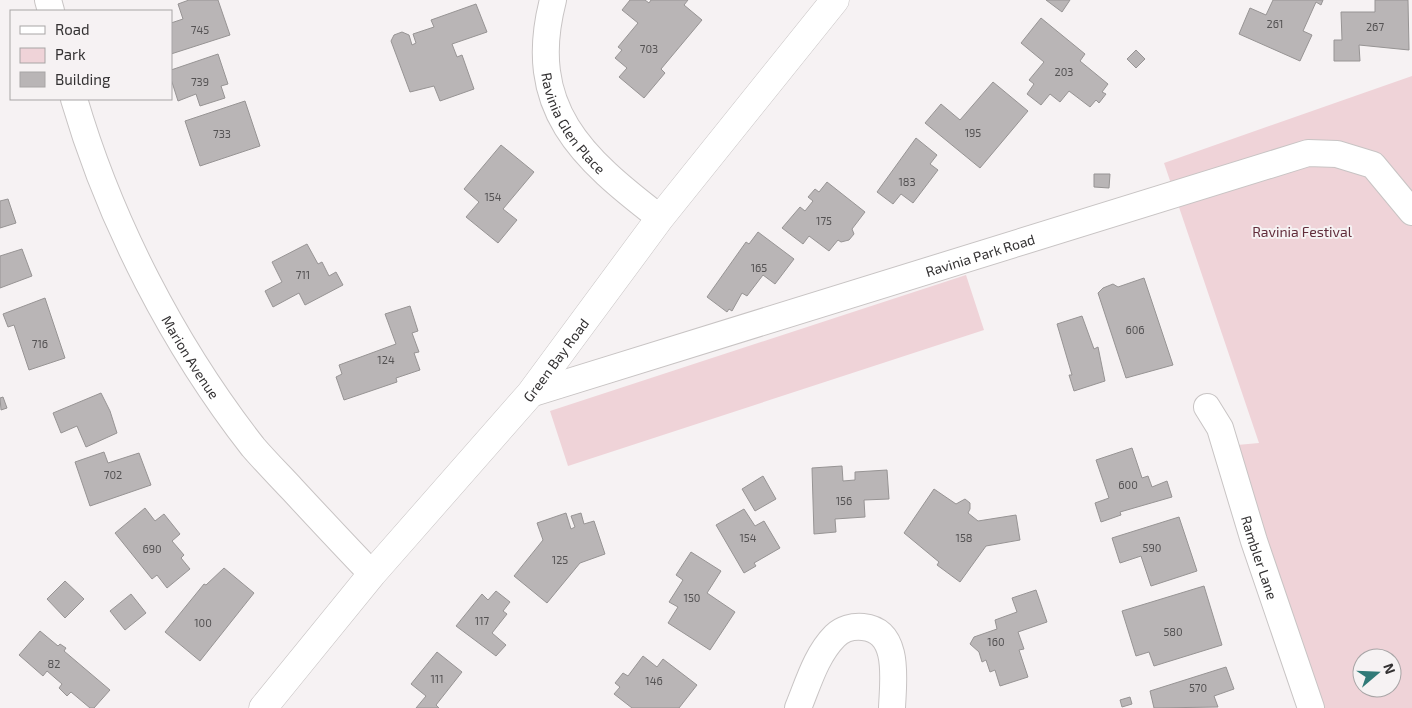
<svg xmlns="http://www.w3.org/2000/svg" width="1412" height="708" font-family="'Exo 2',sans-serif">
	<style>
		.green { fill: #efd3d8; fill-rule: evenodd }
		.building { fill: #b9b5b6; stroke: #979494 }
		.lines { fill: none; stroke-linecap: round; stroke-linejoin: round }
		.minor-casing { stroke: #c8c4c4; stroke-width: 28 }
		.major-casing { stroke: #c8c4c4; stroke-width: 29 }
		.minor { stroke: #fff; stroke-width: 26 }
		.major { stroke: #fff; stroke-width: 28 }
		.labels { text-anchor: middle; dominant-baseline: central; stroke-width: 4; stroke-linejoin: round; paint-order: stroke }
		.number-label { font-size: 11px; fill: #545253 }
		.street-label { font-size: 14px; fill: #333132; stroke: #f6f2f3 }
		.park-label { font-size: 14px; fill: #612d3b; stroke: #f6f2f3 }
	</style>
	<rect width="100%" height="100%" fill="#f6f2f3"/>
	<path class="green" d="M1412 76V708H1316L1237 445 1259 443 1164 163ZM1362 658H1392V688H1362Z
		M966 275 984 330 568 466 550 411Z"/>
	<path class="building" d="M189 0H218L230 35 171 54V23L183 19 178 4Z
		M630 0H645L649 3 651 0H688L684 5 702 20 661 69 665 73 644 98 619 77 627 68 615 58 622 50 618 47 638 23 622 10Z
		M1046 0H1070L1062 12Z
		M1273 0H1323L1321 5 1316 2 1303 31 1312 35 1300 61 1239 34 1250 8 1266 15Z
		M1375 0H1408L1409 50 1359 45 1360 61H1334V40H1342L1341 12H1375Z
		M476 4 487 32 452 44 457 57 462 55 474 89 440 101 434 86 410 92 391 41 394 35 402 32 409 35 412 45 416 43 413 34 434 27 431 20Z
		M1041 18 1085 54 1080 61 1108 84 1102 92 1106 94 1099 103 1096 100 1090 107 1069 91 1060 102 1050 94 1041 105 1027 94 1034 84 1029 80 1044 62 1021 43Z
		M1136 50 1145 59 1136 68 1127 59Z
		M218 54 228 84 221 86 225 98 200 106 196 94 178 101 171 79V70Z
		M993 82 1028 111 980 168 925 123 941 104 960 120Z
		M245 101 260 146 200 166 185 121Z
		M916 138 937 155 930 164 938 170 913 203 901 194 893 204 877 192Z
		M501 145 534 172 503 209 517 220 498 243 466 217 479 202 464 189Z
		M1094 174H1110L1109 188 1094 187Z
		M827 182 865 212 852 229 854 234 849 240 841 242 838 240 829 251 809 236 803 244 782 228 800 207 805 211 813 201 808 197 815 189 819 192Z
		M8 199 16 223 0 228V201Z
		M758 232 794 259 775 284 763 275 747 296 742 293 732 311 729 309 727 312 707 297 746 242 749 244Z
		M307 244 318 264 322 262 329 276 336 272 343 285 305 305 299 293 273 307 265 291 282 282 272 262Z
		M22 249 32 276 0 288V256Z
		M1144 278 1173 365 1126 378 1098 293 1103 288 1113 284 1118 287Z
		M45 298 65 358 29 370 14 325 8 327 3 314Z
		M410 306 418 331 412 333 419 352 414 353 420 370 396 378 397 382 344 400 336 377 342 374 339 365 396 344 385 314Z
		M1082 316 1094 349 1098 347 1105 381 1074 391 1069 375H1072L1057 324Z
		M101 393 110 411 117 433 86 447 77 426 61 433 53 413Z
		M3 397 7 408 1 410 0 398Z
		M1132 448 1142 478 1148 476 1152 487 1167 481 1172 497 1120 512 1121 515 1101 522 1095 503 1109 498 1096 460Z
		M104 452 108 463 139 453 151 485 90 506 75 462Z
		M842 466 843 481 855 480V472L887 470 889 499 864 500 865 517 835 519 836 532 814 534 812 468Z
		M763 476 776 499 755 511 742 489Z
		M934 489 956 504 965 499 970 503V509L968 513 978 521 1016 515 1020 540 986 546 960 582 937 565 939 562 904 533Z
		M145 508 155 521 164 514 180 534 172 541 184 555 181 558 190 569 167 588 157 575 152 579 115 533Z
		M744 509 755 526 764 521 780 548 754 563 756 566 744 573 716 525Z
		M566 513 571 529 575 527 571 516 581 513 584 524 594 521 605 554 580 563 547 603 514 576 543 540 537 523Z
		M1179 517 1197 571 1151 586 1141 556 1120 563 1112 538Z
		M691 552 721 571 707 593 735 612 710 650 668 623 678 607 669 602 683 580 676 575Z
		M224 568 254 593 200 661 165 632 204 584 206 585Z
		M65 581 84 599 65 618 47 599Z
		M1204 586 1222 645 1154 666 1149 652 1136 656 1122 611Z
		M1036 590 1047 622 1018 632 1024 649 1019 650 1028 677 1000 686 995 670 990 672 986 660 982 662 979 652 970 644 974 637 997 629 995 620 1017 612 1012 598Z
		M496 591 510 602 503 611 507 614 492 633 506 645 496 656 456 626 482 594 488 600Z
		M131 594 146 613 125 630 110 611Z
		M40 631 58 646 60 644 66 648 64 651 110 690 94 708H90L71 692 67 696 59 688 62 684 47 671 43 676 19 655Z
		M437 652 462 672 436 705 439 708H416L426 696 411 684Z
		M643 656 657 667 663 659 697 685 679 708H632L614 694 620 687 615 683 623 673 628 676Z
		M1226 667 1234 689 1214 696 1218 707 1154 708 1150 691Z
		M1130 697 1132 704 1122 707 1120 700Z"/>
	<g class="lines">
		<defs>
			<g id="minor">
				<path d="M48 0 51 11"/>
				<path id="s1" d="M553 0C525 108 582 158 660 218"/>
				<path id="s2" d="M74 99C110 222 174 346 253 447 265 461 279 475 292 489 318 517 345 546 372 574"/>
				<path id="s3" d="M530 394 1308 153 1337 154 1373 165 1412 212"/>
				<path id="s4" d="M1207 407 1220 428 1254 541 1311 708"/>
				<path d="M798 708C808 684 816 655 835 636 842 629 853 626 863 627 901 631 893 681 892 708"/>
			</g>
			<g id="major">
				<path id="s5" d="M263 708 372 574 530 394 660 218 835 0"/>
			</g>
		</defs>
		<use href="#minor" class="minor-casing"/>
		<use href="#major" class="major-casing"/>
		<use href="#minor" class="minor"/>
		<use href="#major" class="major"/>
	</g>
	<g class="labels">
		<g class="number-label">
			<text x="1275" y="23">261</text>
			<text x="1375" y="26">267</text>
			<text x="200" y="29">745</text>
			<text x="649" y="48">703</text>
			<text x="1064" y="71">203</text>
			<text x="200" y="81">739</text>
			<text x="973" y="132">195</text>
			<text x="222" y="133">733</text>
			<text x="907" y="181">183</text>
			<text x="493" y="196">154</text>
			<text x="824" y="220">175</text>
			<text x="759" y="267">165</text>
			<text x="303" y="274">711</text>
			<text x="1135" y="329">606</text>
			<text x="40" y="343">716</text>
			<text x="386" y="359">124</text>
			<text x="113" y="474">702</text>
			<text x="1128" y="484">600</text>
			<text x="844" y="500">156</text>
			<text x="748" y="537">154</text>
			<text x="964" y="537">158</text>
			<text x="1152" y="547">590</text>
			<text x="152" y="548">690</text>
			<text x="560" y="559">125</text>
			<text x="692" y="597">150</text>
			<text x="482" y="620">117</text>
			<text x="203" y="622">100</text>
			<text x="1173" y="631">580</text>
			<text x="996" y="641">160</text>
			<text x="54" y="663">82</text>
			<text x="437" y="678">111</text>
			<text x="654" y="680">146</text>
			<text x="1198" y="687">570</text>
		</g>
		<g class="street-label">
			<text stroke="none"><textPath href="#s1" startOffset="131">Ravinia Glen Place</textPath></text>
			<text stroke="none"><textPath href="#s3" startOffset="471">Ravinia Park Road</textPath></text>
			<text stroke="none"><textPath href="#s2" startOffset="284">Marion Avenue</textPath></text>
			<text stroke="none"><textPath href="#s5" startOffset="455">Green Bay Road</textPath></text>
			<text stroke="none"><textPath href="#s4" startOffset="160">Rambler Lane</textPath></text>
		</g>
		<g class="park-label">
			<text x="1302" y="231">Ravinia Festival</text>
		</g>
	</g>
	<rect x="10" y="10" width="162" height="90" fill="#f6f2f3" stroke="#a8a5a6"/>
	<rect x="20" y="26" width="25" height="8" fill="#ffffff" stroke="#a8a5a6"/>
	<text x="55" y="35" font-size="15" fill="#333132">Road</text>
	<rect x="20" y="48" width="25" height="15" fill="#efd3d8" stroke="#a8a5a6"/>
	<text x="55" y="60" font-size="15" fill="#333132">Park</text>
	<rect x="20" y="72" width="25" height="15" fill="#b9b5b6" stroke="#a8a5a6"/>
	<text x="55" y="85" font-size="15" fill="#333132">Building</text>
	<g transform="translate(1377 673) rotate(71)"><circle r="24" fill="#f6f2f3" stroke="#a8a5a6"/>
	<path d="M0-4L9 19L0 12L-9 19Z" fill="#317a78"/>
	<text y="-8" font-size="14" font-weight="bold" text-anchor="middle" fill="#333132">N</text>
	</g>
</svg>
